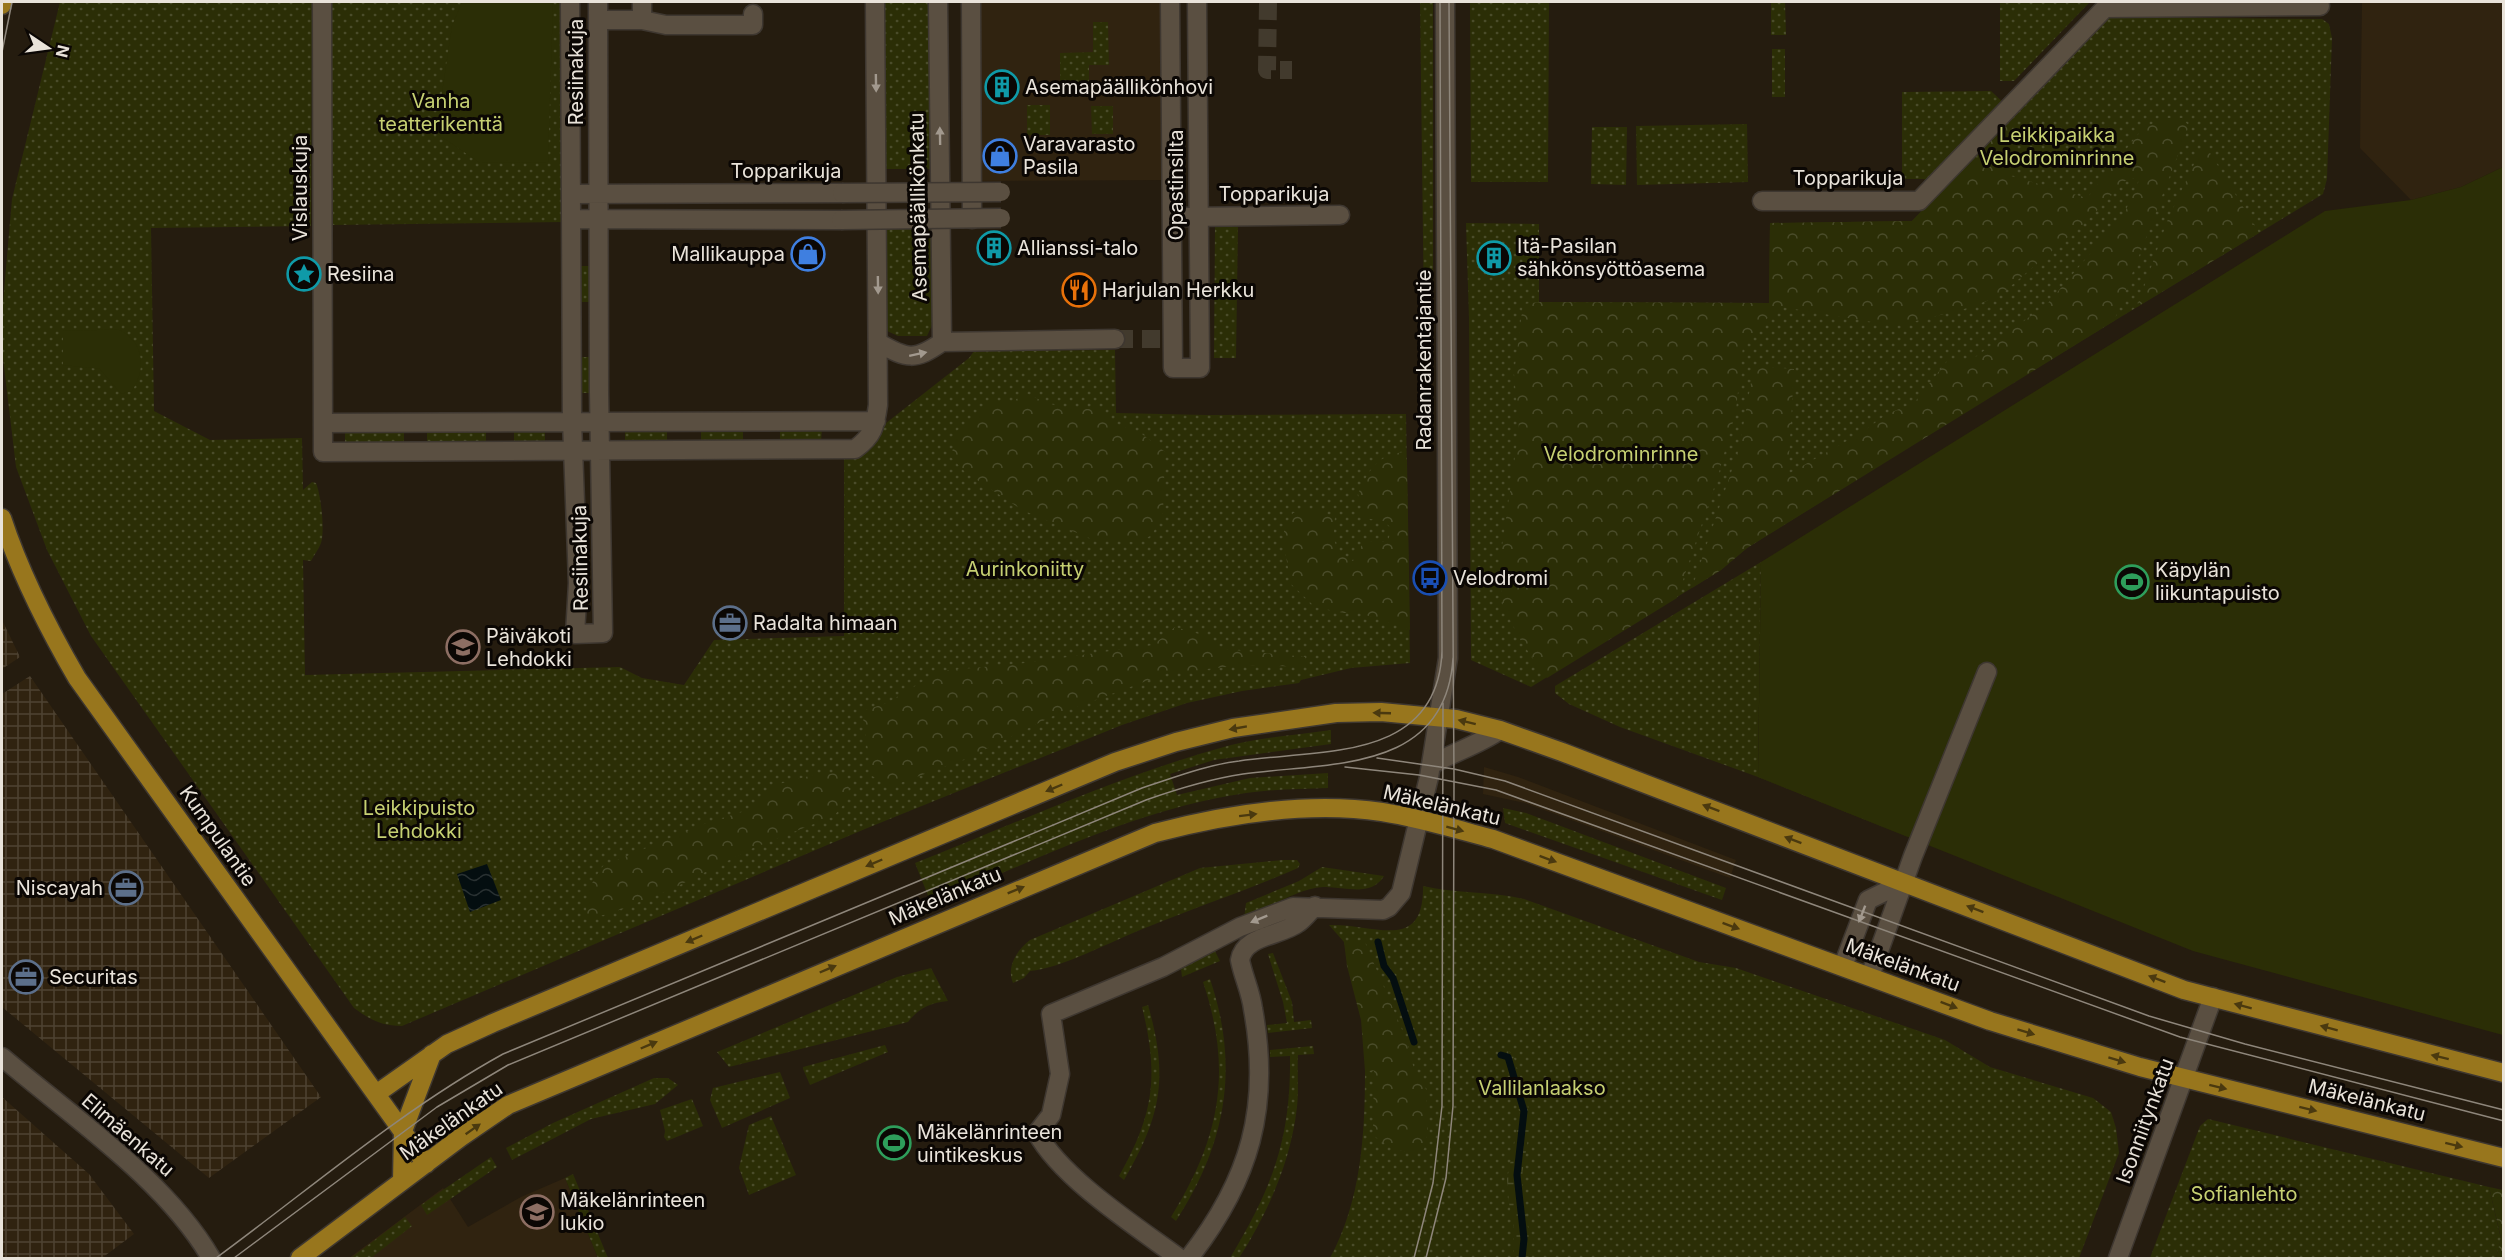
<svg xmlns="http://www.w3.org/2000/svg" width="2505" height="1260" font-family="Inter,sans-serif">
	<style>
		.built { fill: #302310 }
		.industrial { fill: url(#industrial-grid) }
		.grass { fill: url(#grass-dots) }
		.forest { fill: url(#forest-crowns) }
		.wetland { fill: url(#wetland-marsh) }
		.garden { fill: #2b2e06 }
		.water { fill: url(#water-waves) }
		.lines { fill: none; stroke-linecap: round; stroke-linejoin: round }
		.stream { stroke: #040e10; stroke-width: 7 }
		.minor-tunnel { stroke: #423a2d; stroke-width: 18; stroke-dasharray: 18 9; stroke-linecap: butt }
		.minor-casing { stroke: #3e3730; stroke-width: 21 }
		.major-casing { stroke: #3e3730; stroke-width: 21 }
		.minor { stroke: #5a4f41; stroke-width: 18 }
		.major { stroke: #98761d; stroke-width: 18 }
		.tram { stroke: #8e867b; stroke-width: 1.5 }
		.minor-bridge-casing { stroke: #3e3730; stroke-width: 21; stroke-linecap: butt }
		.minor-bridge { stroke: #5a4f41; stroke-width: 18 }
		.oneway { fill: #a2998e }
		.oneway2 { fill: #4a390f }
		.labels { text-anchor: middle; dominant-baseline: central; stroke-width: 6; stroke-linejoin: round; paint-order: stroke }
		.street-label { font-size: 20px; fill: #e9e3da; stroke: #0b0704 }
		.poi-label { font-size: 20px; fill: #e9e3da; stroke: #0b0704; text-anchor: start }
		.park-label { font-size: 20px; fill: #c6d072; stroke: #0b0704 }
	</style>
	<defs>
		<pattern id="industrial-grid" width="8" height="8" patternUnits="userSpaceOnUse" patternTransform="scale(1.5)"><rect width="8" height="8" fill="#302310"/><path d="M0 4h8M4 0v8" fill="none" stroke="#4e4332"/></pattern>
		<pattern id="grass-dots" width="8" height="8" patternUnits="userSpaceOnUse" patternTransform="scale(1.5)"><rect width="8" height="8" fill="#2b2e06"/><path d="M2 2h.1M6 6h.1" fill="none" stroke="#4a4c2a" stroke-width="1.8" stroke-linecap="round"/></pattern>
		<pattern id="forest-crowns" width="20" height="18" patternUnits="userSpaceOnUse" patternTransform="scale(1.5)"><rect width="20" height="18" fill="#2b2e06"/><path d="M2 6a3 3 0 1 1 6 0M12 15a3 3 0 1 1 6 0" fill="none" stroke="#4a4c2a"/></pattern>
		<pattern id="wetland-marsh" width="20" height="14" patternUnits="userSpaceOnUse" patternTransform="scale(1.5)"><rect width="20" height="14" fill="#2b2e06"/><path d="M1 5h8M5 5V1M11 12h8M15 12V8" fill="none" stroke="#4a4c2a"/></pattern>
		<pattern id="water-waves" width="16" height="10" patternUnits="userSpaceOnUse" patternTransform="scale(1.5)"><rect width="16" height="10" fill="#040e10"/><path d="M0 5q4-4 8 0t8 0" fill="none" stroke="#293132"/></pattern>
	</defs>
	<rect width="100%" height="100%" fill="#251c0f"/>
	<path class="built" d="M976 2H1165L1167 180 977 181Z
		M2362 2H2503V167L2461 187 2411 200 2360 148Z
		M1484 767 1518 777 1736 860 1730 878 1525 803 1483 794Z
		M565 1178 598 1258H349L443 1188 468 1227 521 1197Z"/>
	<path class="industrial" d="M2 620 20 657 2 669Z
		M30 676 321 1097 209 1178 2 1007V694Z
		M2 1097 89 1174 134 1234 102 1258H2Z"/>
	<path class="grass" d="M60 2H312L311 226 151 228 154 411 210 440 302 438 303 490 312 482 316 483C321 495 325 531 321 543 319 549 314 555 311 561L303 560 305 675 620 667 642 678 684 685 714 640 844 636V456L969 358 974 351 1115 350 1116 413 1208 415 1406 414 1410 663 1351 668 1301 680 1299 683 1242 691 1187 703 1122 725 865 829 402 1026C382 1026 370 1020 354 1008L91 636 47 550 16 467 2 350V314L12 199Z
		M329 2H563V222L331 225Z
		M882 2H930L932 169H884Z
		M1420 2H1433V317H1424Z
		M1470 2H1549L1548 182H1471Z
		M1771 2H1785L1786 35H1771Z
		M2000 2H2090L2014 81H2000Z
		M2109 17 2322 19 2329 24 2332 38 2327 179 2323 194 1963 413 1747 548 1721 570 1531 687 1471 660 1469 318 1466 223 1539 224V302L1769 303 1770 223 1912 221Z
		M1093 22H1108L1109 65H1089V83H1060V53L1093 52Z
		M1772 49H1785V97H1772Z
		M1991 91 2005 104 1930 184 1924 179H1902V92Z
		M1027 105H1050V135H1027Z
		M1091 106H1113V134H1092Z
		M1747 124 1748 182 1637 185 1636 126Z
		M1592 127H1627L1626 185 1591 184Z
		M1215 227H1238L1236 358H1214Z
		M886 229H932L933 323 927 336H898L887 331Z
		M580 266H590V302H580Z
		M580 357H590V393H581Z
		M625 428H667V442H625Z
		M701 428H743V442H701Z
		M780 428H822L821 442H780Z
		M345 430H404V445H345Z
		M427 430H486V445H427Z
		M514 430H545V445H514Z
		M1761 562 1758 771 1911 838 1758 777 1620 727 1569 704 1555 693V686Z
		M1331 730V744L1214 760 1170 774 1177 795 1250 778 1328 773V788C1301 789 1273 789 1246 793 1135 809 1033 862 931 903L915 863C1019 822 1123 774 1231 745 1263 737 1298 735 1331 730Z
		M1503 808 1526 813 1726 888 1722 900 1505 823Z
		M1283 860H1297L1300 864 1298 868C1248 890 1196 907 1145 928 1114 940 1060 969 1030 971L1024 978 1013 983C1006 967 1017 950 1030 940L1200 868Z
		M1322 867 1384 876C1371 898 1343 886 1323 887 1296 889 1269 908 1244 919L1246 903 1299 881Z
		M1423 886C1457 894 1491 891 1524 899L1699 962 1736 968 1945 1040 1990 1067 2093 1098 2111 1112 2116 1128 2119 1153 2079 1258H1330C1361 1201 1365 1135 1365 1071H1372V1062L1344 942 1329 925C1373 923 1424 954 1423 886Z
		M1215 951 1220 961 1182 977 1181 969 1185 965Z
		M1273 953 1292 1002 1294 1022 1311 1020 1312 1028 1268 1033 1267 1025 1287 1023 1283 1002 1268 954Z
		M931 968 948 1001C930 1003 919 1008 908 1022L729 1067 717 1052 897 977Z
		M1210 979C1240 1067 1226 1144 1176 1221L1171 1217C1220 1138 1233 1071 1203 982Z
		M1148 1005C1169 1078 1161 1116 1124 1180L1119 1176C1154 1114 1159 1076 1142 1007Z
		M885 1045 888 1052 810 1085 803 1069V1067Z
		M1313 1046 1314 1054 1298 1055C1297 1072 1299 1090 1297 1107 1291 1161 1268 1213 1239 1258H1230C1272 1188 1291 1140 1290 1056L1270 1057V1050Z
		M780 1072 790 1098 722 1128 710 1100 713 1088Z
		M654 1078H668L678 1085 655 1104 591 1119 512 1160 506 1148 553 1123Z
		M692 1099 703 1126 667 1141 664 1137 665 1131 660 1110Z
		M771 1116 796 1175 749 1195 739 1168 749 1125Z
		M2208 1119 2489 1187 2501 1239 2496 1258H2150L2200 1126Z
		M491 1157 497 1167 427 1215 421 1205Z
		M573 1174 608 1258H598L565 1178Z
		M405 1217 412 1226 371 1258H351Z"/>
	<path class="forest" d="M2167 118H2182L2189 126 2114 321 1747 548 1721 570 1692 588 1739 449 1754 366 1794 369 1788 474 1861 433 1887 414 1914 403 1948 360 1970 361 2048 303 2124 214 2141 176 2125 181 2088 220 1998 297 1964 309 1896 326 1782 307 1764 321 1743 346 1736 410 1718 476 1677 598 1547 678 1522 643 1503 606 1499 567 1519 429 1514 374 1523 304 1539 302 1769 303 1770 223 1912 221 2007 123 2011 176 2087 198 2144 127Z
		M2204 143 2259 233 2137 307 2168 219Z
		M1028 394C1055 408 1069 409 1098 409L1117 424 1142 434 1165 452 1163 513 1152 535 1139 542 1094 540 1022 510 965 472 951 457 957 431 990 400 1007 403Z
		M1403 452 1407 460 1410 630 1360 613H1344L1315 607 1291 584 1285 551 1284 531 1293 513 1314 509 1335 517C1333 542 1332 547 1353 561L1364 541 1388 542 1391 528 1384 521 1364 518 1358 494C1369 471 1375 456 1403 452Z
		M1175 627 1199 634 1224 649 1305 657 1306 667 1246 665 1168 673 1055 715 968 758 892 786 872 776 862 711 887 703 940 671 1025 663 1153 645Z
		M837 773 849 784 848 799 834 816 753 848 672 889 609 914 587 918C584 896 590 884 603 866L704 824 748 810 779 784 813 775Z
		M1364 940 1406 1039 1414 1069 1426 1089 1428 1132 1424 1149C1404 1156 1389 1148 1373 1135L1374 1071H1365L1361 1020 1347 966 1344 942Z
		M2489 1187 2503 1190V1258H2496L2501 1238Z"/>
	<path class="wetland" d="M1505 1048 1513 1055 1527 1100 1530 1127 1522 1174V1194L1530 1239V1258H1514V1228L1509 1203 1507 1179 1520 1115 1511 1079 1505 1065 1500 1061Z"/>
	<path class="garden" d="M462 2H553L548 162 480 163 436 133 452 26Z
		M2503 167V1035L2193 951 1758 777 1761 562 2325 211 2411 200 2461 187Z
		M117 329C144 340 147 368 132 391L121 394 100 369 63 365V330L77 331Z"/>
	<path class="water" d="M487 864 501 900 470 912 457 874Z"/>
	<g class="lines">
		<path class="stream" d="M1378 942 1384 966 1393 978 1414 1042
			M1501 1055 1508 1057 1524 1111 1517 1175 1524 1239 1522 1258"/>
		<path class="minor-tunnel" d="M1268 2 1267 70H1292
			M1115 339H1166"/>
		<defs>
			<path id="minor" d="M322 2 323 452 855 449C873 436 875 427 878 405L875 2
				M570 2 572 421 578 583 575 634 603 633 599 392 598 2
				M642 2V20L666 25H753V14
				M971 2 972 219
				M1170 2 1173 368H1200L1197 2
				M598 20H642
				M571 194 842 193
				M1762 201H1919L2105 8 2320 6
				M1186 217 1340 215
				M571 219 841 220
				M942 342 1115 339
				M879 343C907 359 915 361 942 342L938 2
				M323 423 876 421
				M1431 765C1454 752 1478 745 1500 730
				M1843 966 1868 900 1903 883
				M1870 976 1913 856 1987 672
				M2 1057C71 1116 166 1180 211 1258
				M1179 1258C1137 1227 1061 1178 1037 1133L1051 1115 1060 1074 1051 1014 1163 967 1240 927 1293 907 1383 910 1389 907 1401 893 1429 777 1448 658 1445 2
				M1189 1258C1250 1180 1271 1107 1253 1009 1251 992 1243 976 1240 960 1244 935 1281 936 1298 923 1304 919 1310 911 1315 906
				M2118 1258 2213 997"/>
			<path id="major" d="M2 5V2
				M2 518C20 573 48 628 77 678L426 1164
				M376 1094 447 1044 493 1023 1115 762 1176 742 1233 728 1336 713 1381 712 1456 719 1500 730 1562 752 2184 990 2504 1073
				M402 1181 403 1131 432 1054
				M300 1258 461 1137 508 1105 1155 833C1227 814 1307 801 1382 812 1420 818 1456 829 1493 839L1990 1021 2140 1067 2504 1158"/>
		</defs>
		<use href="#minor" class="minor-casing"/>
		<use href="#major" class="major-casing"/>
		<use href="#minor" class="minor"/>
		<use href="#major" class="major"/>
		<path class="tram" d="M1440 2 1442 658
			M2 52 12 2
			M1377 758 1454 769 1505 781 2149 1016 2245 1044 2504 1110
			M1345 767 1419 775 1496 790 2180 1037 2504 1121
			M216 1258C310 1189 400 1111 503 1054L1142 788C1173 778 1206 765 1239 761 1319 749 1438 763 1442 651
			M234 1258 437 1107 508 1065 1146 800C1177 789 1210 779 1243 774 1328 762 1446 774 1453 658
			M1414 1258 1433 1183 1442 1106 1443 703
			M1426 1258 1446 1178 1453 1106 1454 780 1449 2"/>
		<defs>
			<path id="minor-bridge" d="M842 193 1001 192
				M841 220 1001 218"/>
		</defs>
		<use href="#minor-bridge" class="minor-bridge-casing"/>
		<use href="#minor-bridge" class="minor-bridge"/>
	</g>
	<defs><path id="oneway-solid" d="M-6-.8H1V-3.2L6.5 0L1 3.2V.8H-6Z" transform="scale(1.5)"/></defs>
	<g class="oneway">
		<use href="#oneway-solid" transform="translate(876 83) rotate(89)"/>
		<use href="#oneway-solid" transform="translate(940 136) rotate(-91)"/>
		<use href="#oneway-solid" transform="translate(878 285) rotate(89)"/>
		<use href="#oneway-solid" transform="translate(918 354) rotate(-12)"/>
		<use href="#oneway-solid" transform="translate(1862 914) rotate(111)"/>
		<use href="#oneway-solid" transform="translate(1259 919) rotate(158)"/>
	</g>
	<g class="oneway2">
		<use href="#oneway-solid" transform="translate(1382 713) rotate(-178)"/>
		<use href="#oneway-solid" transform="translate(1467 722) rotate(-166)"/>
		<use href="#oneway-solid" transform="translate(1238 728) rotate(170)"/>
		<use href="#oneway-solid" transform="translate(1054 788) rotate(157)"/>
		<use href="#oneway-solid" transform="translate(1711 808) rotate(-159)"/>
		<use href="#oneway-solid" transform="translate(1248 815) rotate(-7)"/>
		<use href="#oneway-solid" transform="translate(1455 829) rotate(15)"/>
		<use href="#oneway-solid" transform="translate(1793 840) rotate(-159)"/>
		<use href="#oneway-solid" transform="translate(1548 859) rotate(20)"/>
		<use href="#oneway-solid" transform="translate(874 863) rotate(157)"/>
		<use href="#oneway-solid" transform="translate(1016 890) rotate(-22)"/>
		<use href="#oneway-solid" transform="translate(1975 909) rotate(-159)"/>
		<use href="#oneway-solid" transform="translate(1731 926) rotate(20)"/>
		<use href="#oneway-solid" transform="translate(694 939) rotate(157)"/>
		<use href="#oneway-solid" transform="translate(828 969) rotate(-23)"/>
		<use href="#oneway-solid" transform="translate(2157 979) rotate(-159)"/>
		<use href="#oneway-solid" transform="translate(1949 1005) rotate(21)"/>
		<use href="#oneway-solid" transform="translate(2243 1006) rotate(-165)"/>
		<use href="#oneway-solid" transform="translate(2329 1028) rotate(-165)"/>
		<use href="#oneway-solid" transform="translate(2026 1032) rotate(17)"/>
		<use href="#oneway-solid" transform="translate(649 1045) rotate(-23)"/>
		<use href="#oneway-solid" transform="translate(2440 1057) rotate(-166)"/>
		<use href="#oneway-solid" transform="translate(2117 1060) rotate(17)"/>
		<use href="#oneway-solid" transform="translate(2218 1087) rotate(14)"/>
		<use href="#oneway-solid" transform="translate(2308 1109) rotate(14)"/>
		<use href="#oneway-solid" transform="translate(473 1129) rotate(-35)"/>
		<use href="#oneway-solid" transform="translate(2454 1145) rotate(14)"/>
	</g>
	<defs>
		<symbol id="building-ring" viewBox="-11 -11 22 22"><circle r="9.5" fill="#0b0704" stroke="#0f9aa8" stroke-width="1.5"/><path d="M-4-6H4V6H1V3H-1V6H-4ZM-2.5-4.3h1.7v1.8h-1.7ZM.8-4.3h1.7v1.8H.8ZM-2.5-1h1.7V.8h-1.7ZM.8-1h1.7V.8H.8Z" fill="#0f9aa8"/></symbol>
		<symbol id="shop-ring" viewBox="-11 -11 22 22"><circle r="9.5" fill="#0b0704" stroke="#3f7fe0" stroke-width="1.5"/><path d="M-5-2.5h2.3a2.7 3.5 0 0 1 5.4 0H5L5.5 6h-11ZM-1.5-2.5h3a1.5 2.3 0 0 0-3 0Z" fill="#3f7fe0"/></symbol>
		<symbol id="sight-ring" viewBox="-11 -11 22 22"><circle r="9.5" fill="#0b0704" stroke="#0f9aa8" stroke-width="1.5"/><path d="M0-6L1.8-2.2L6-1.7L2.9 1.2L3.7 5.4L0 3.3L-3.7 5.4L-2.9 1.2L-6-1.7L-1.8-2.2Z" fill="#0f9aa8"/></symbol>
		<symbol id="restaurant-ring" viewBox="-11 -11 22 22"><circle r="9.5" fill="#0b0704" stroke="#e8710a" stroke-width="1.5"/><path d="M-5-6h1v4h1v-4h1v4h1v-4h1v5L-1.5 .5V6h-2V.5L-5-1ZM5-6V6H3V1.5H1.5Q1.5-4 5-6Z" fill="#e8710a"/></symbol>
		<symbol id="bus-ring" viewBox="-11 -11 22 22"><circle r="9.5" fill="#0b0704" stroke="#1a4fb4" stroke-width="1.5"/><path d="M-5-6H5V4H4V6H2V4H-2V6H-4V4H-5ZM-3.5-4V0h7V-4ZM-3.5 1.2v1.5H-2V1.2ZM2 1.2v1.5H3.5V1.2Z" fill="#1a4fb4"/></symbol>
		<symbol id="stadium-ring" viewBox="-11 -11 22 22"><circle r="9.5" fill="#0b0704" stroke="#2e9e5b" stroke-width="1.5"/><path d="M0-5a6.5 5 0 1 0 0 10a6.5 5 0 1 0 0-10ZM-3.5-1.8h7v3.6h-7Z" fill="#2e9e5b"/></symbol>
		<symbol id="office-ring" viewBox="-11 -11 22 22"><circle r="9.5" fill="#0b0704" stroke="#5c6f8a" stroke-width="1.5"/><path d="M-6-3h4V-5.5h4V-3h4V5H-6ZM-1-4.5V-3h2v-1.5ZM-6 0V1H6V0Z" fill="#5c6f8a"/></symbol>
		<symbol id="school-ring" viewBox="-11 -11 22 22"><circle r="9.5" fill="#0b0704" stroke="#8d6e63" stroke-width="1.5"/><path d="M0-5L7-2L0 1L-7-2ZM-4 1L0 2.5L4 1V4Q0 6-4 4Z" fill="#8d6e63"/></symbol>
	</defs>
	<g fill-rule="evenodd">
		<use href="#building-ring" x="983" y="68" width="38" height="38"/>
		<use href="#shop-ring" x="981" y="137" width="38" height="38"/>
		<use href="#building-ring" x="975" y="229" width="38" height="38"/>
		<use href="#shop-ring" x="789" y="235" width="38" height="38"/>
		<use href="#building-ring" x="1475" y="239" width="38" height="38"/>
		<use href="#sight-ring" x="285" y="255" width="38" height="38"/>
		<use href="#restaurant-ring" x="1060" y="271" width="38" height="38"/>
		<use href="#bus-ring" x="1411" y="559" width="38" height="38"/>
		<use href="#stadium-ring" x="2113" y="563" width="38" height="38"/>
		<use href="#office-ring" x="711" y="604" width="38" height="38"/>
		<use href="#school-ring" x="444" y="628" width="38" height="38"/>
		<use href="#office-ring" x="107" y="869" width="38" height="38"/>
		<use href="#office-ring" x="7" y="958" width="38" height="38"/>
		<use href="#stadium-ring" x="875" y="1124" width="38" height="38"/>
		<use href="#school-ring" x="518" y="1193" width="38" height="38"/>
	</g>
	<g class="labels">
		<g class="street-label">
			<text transform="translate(576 72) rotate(-90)">Resiinakuja</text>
			<text x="786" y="171">Topparikuja</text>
			<text x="1848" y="178">Topparikuja</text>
			<text transform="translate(1176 185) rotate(-90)">Opastinsilta</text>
			<text transform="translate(300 188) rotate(-90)">Vislauskuja</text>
			<text x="1274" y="194">Topparikuja</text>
			<text transform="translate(918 207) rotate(-91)">Asemapäällikönkatu</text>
			<text transform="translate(1424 360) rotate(-90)">Radanrakentajantie</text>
			<text transform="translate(580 558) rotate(-91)">Resiinakuja</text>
			<text transform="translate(1442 805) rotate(13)">Mäkelänkatu</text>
			<text transform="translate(218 836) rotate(55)">Kumpulantie</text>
			<text transform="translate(945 896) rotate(-23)">Mäkelänkatu</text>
			<text transform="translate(1903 965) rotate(20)">Mäkelänkatu</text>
			<text transform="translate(2367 1100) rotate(14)">Mäkelänkatu</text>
			<text transform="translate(451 1121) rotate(-35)">Mäkelänkatu</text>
			<text transform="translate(2145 1121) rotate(-70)">Isonniitynkatu</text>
			<text transform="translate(128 1135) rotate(41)">Elimäenkatu</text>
		</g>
		<g class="poi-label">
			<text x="1025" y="87">Asemapäällikönhovi</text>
			<text x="1023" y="144">Varavarasto<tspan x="1023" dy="23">Pasila</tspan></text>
			<text x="1517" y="246">Itä-Pasilan<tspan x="1517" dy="23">sähkönsyöttöasema</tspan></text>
			<text x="1017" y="248">Allianssi-talo</text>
			<text x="785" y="254" text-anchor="end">Mallikauppa</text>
			<text x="327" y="274">Resiina</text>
			<text x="1102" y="290">Harjulan Herkku</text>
			<text x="2155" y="570">Käpylän<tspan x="2155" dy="23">liikuntapuisto</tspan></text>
			<text x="1453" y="578">Velodromi</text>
			<text x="753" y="623">Radalta himaan</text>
			<text x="486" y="636">Päiväkoti<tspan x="486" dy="23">Lehdokki</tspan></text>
			<text x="103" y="888" text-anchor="end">Niscayah</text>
			<text x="49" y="977">Securitas</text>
			<text x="917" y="1132">Mäkelänrinteen<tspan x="917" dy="23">uintikeskus</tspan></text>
			<text x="560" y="1200">Mäkelänrinteen<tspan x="560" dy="23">lukio</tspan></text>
		</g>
		<g class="park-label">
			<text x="441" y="101">Vanha<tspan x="441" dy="23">teatterikenttä</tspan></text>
			<text x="2057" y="135">Leikkipaikka<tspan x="2057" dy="23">Velodrominrinne</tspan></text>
			<text x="1621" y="454">Velodrominrinne</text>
			<text x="1025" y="569">Aurinkoniitty</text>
			<text x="419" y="808">Leikkipuisto<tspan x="419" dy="23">Lehdokki</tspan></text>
			<text x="1542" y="1088">Vallilanlaakso</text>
			<text x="2244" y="1194">Sofianlehto</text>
		</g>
	</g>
	<rect width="2505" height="1260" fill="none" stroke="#e9e3da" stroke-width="6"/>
	<g transform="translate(48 48) rotate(103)" stroke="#0b0704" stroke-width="4.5" paint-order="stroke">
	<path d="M0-4.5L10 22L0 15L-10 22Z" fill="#e9e3da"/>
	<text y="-9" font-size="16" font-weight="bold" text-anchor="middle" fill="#e9e3da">N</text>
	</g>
</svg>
